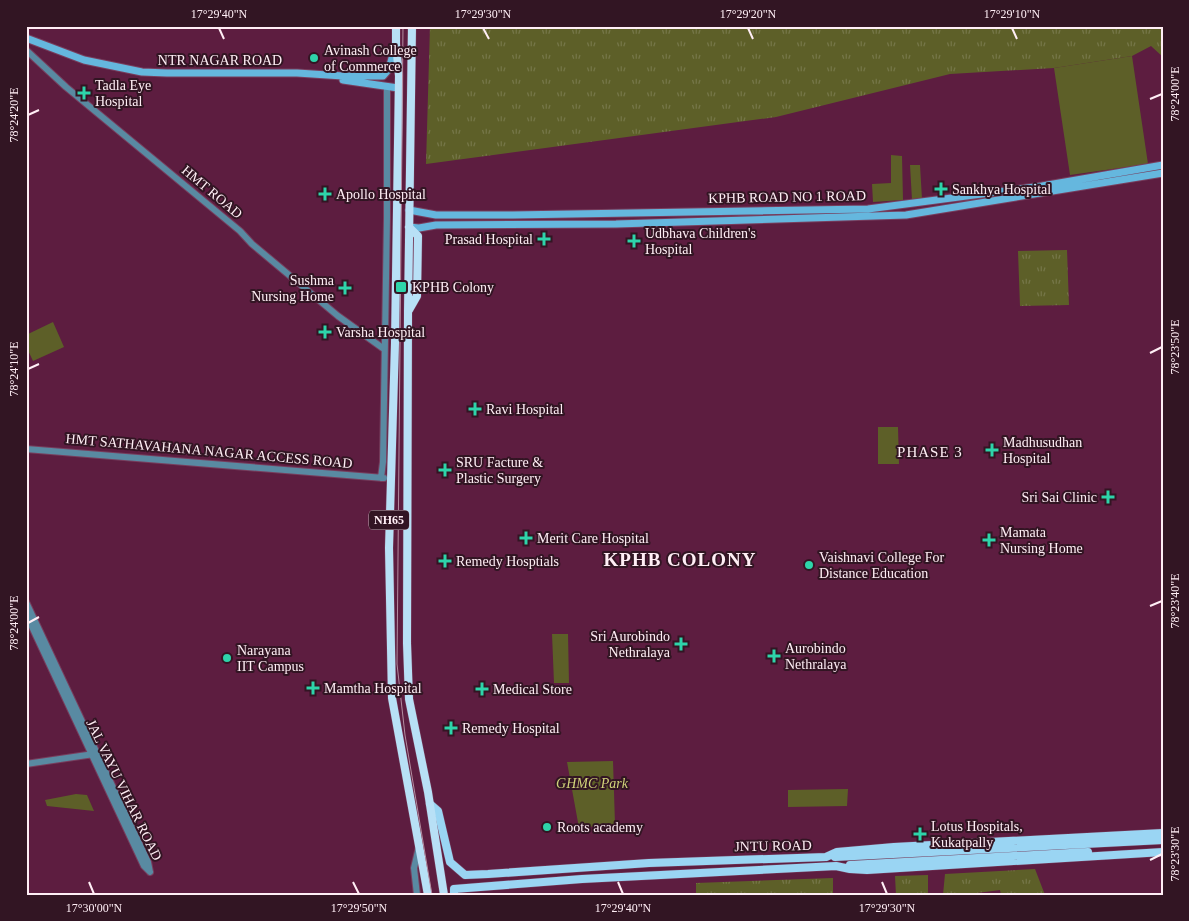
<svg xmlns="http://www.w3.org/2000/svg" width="1189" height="921" font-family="Georgia,serif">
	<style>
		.grass { fill: url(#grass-tufts) }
		.green { fill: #5d5f28 }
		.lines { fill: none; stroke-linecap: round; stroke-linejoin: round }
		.tertiary-casing { stroke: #773e5d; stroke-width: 8 }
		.secondary-casing { stroke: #773e5d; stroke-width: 9 }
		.primary-casing { stroke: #773e5d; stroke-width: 9 }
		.trunk-casing { stroke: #773e5d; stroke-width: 9 }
		.tertiary { stroke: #598aa2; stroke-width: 6 }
		.secondary { stroke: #65b7de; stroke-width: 7 }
		.primary { stroke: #9ad5f3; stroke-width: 8 }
		.trunk { stroke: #b8e0f6; stroke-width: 8 }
		.rail { stroke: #b48da1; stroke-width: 1 }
		.ticks { fill: none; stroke: #ffeef5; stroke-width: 2 }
		.poi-dot { fill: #2ed4aa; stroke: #321523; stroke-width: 2 }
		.labels { text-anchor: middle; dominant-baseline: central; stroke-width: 4; stroke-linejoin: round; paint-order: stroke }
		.shield { fill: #321523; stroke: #c2adb6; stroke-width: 1 }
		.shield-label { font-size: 12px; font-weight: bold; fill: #ffeef5 }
		.poi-label { font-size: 14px; fill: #ffeef5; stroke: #321523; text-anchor: start }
		.street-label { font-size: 14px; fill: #ffeef5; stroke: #321523 }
		.park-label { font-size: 14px; font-style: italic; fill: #d1d47a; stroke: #321523 }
		.neighbourhood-label { font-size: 15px; letter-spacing: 1px; fill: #ffeef5; stroke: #321523 }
		.district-label { font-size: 19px; font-weight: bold; letter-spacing: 1px; fill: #ffeef5; stroke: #321523 }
		.neatline { fill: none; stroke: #ffeef5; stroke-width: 2 }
		.ticks-label { font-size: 12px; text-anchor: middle; fill: #ffeef5 }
	</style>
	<defs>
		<pattern id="grass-tufts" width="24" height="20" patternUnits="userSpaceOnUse" patternTransform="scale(1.25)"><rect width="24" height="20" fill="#5d5f28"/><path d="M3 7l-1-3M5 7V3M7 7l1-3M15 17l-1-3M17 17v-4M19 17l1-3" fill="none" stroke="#757648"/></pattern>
	</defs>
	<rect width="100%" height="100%" fill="#5d1d40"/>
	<path class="grass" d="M430 26H1163V57L1151 46 1132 56 1054 68 950 74 776 117 426 164Z
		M1067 250 1069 305 1020 306 1018 251Z
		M1035 869 1045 895H1001L1000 890 962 895H943L945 874Z
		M928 875V895H896L895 876Z
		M833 878V895H696V883Z"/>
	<path class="green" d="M1132 56 1148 164 1070 175 1054 68Z
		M891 155 902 156 903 200 873 202 872 184 891 183Z
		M910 165H920L922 199 912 200Z
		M53 322 64 347 33 361 26 346V335Z
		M878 427H898L899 464H878Z
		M552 634H568L569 683H554Z
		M613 761 615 824 579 828 567 762Z
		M848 789 847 806 788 807V790Z
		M76 794 87 795 94 811 47 806 45 800Z"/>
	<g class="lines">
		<defs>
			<path id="tertiary" d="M26 50 66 87 240 231 252 244 338 316 384 349
				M26 449 384 478
				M381 478 383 462 387 217V86
				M26 602 148 862 150 872
				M26 614 144 866 150 872
				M26 764 94 754
				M417 895 414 868 419 847"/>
			<path id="secondary" d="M26 38 84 60 142 72 167 73H297L343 76H383L389 69 395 47
				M343 80 398 88
				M409 210 436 215H513L868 209 1042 186 1163 165
				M409 227 419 228 436 225 616 224 906 215 1163 173"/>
			<path id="primary" d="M430 804 438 811 450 862 465 875 488 874 649 863 826 857 837 852 894 847 1163 833
				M835 857 1163 840
				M850 865 1088 852
				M454 895V889L582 879 836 866 850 869 867 870 1163 852"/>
			<path id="trunk" d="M396 26V44L399 76 395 343 389 548 392 698 428 895
				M412 26 408 312 407 643 409 699 428 792 444 895
				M409 227 418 236 417 296 409 310"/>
		</defs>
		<use href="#tertiary" class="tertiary-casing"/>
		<use href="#secondary" class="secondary-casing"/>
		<use href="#primary" class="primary-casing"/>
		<use href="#trunk" class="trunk-casing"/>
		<use href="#tertiary" class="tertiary"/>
		<use href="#secondary" class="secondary"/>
		<use href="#primary" class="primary"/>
		<use href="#trunk" class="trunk"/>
		<path class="rail" d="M403 26 397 664 405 735 432 895"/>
	</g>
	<path class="ticks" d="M219 28 224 39M483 28 489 39M748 28 753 39M1012 28 1017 39M1150 99 1162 94M28 115 39 110M1150 353 1162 347M28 369 39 364M1150 606 1162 601M28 623 39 617M1150 860 1162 854M89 882 94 894M353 882 359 894M618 882 623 894M882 882 887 894"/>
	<g class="poi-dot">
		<circle cx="314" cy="58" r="5"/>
		<path d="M81.5 85.5h5v5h5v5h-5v5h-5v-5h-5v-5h5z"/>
		<path d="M938.5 181.5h5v5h5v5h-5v5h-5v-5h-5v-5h5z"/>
		<path d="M322.5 186.5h5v5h5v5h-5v5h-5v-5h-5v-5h5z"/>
		<path d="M541.5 231.5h5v5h5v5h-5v5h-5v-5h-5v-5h5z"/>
		<path d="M631.5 233.5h5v5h5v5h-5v5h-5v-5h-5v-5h5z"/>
		<rect x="395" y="281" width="12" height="12" rx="2.5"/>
		<path d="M342.5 280.5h5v5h5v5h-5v5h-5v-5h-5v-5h5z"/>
		<path d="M322.5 324.5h5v5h5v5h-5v5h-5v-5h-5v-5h5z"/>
		<path d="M472.5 401.5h5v5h5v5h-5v5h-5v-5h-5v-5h5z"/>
		<path d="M989.5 442.5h5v5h5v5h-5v5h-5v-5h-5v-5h5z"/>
		<path d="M442.5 462.5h5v5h5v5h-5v5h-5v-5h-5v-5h5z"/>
		<path d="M1105.5 489.5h5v5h5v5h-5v5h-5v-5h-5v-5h5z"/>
		<path d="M523.5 530.5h5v5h5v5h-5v5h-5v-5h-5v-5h5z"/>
		<path d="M986.5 532.5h5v5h5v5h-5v5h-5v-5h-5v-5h5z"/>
		<path d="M442.5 553.5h5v5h5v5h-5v5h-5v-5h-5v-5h5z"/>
		<circle cx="809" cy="565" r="5"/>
		<path d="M678.5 636.5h5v5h5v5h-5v5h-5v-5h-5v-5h5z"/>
		<path d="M771.5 648.5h5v5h5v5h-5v5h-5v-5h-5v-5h5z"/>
		<circle cx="227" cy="658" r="5"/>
		<path d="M310.5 680.5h5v5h5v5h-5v5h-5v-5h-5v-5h5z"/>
		<path d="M479.5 681.5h5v5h5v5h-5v5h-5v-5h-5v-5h5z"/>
		<path d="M448.5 720.5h5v5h5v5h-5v5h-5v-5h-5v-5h5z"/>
		<circle cx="547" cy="827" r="5"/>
		<path d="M917.5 826.5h5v5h5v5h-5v5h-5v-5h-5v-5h5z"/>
	</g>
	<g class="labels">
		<rect class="shield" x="369" y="510.5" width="40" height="19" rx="4"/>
		<g class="shield-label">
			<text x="389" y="520">NH65</text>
		</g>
		<g class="poi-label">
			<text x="324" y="50">Avinash College<tspan x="324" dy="16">of Commerce</tspan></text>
			<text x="95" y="85">Tadla Eye<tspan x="95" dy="16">Hospital</tspan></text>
			<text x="952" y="189">Sankhya Hospital</text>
			<text x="336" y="194">Apollo Hospital</text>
			<text x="645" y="233">Udbhava Children's<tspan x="645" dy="16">Hospital</tspan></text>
			<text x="533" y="239" text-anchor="end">Prasad Hospital</text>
			<text x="334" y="280" text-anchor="end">Sushma<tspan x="334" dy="16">Nursing Home</tspan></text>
			<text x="412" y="287">KPHB Colony</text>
			<text x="336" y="332">Varsha Hospital</text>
			<text x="486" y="409">Ravi Hospital</text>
			<text x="1003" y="442">Madhusudhan<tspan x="1003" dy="16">Hospital</tspan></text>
			<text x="456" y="462">SRU Facture &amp;<tspan x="456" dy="16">Plastic Surgery</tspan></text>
			<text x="1097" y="497" text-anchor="end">Sri Sai Clinic</text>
			<text x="1000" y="532">Mamata<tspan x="1000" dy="16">Nursing Home</tspan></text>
			<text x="537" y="538">Merit Care Hospital</text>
			<text x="819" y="557">Vaishnavi College For<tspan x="819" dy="16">Distance Education</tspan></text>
			<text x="456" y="561">Remedy Hosptials</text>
			<text x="670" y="636" text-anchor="end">Sri Aurobindo<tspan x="670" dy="16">Nethralaya</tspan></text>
			<text x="785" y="648">Aurobindo<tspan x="785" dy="16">Nethralaya</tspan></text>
			<text x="237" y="650">Narayana<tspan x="237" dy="16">IIT Campus</tspan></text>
			<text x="324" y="688">Mamtha Hospital</text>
			<text x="493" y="689">Medical Store</text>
			<text x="462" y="728">Remedy Hospital</text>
			<text x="931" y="826">Lotus Hospitals,<tspan x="931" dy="16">Kukatpally</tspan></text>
			<text x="557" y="827">Roots academy</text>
		</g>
		<g class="street-label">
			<text x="220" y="60">NTR NAGAR ROAD</text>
			<text transform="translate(212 192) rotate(40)">HMT ROAD</text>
			<text transform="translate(787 197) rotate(-1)">KPHB ROAD NO 1 ROAD</text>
			<text transform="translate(209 451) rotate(5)">HMT SATHAVAHANA NAGAR ACCESS ROAD</text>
			<text transform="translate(124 790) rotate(64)">JAL VAYU VIHAR ROAD</text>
			<text transform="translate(773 846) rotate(-1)">JNTU ROAD</text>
		</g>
		<g class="park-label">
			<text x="592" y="783">GHMC Park</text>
		</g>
		<g class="neighbourhood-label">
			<text x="930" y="452">PHASE 3</text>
		</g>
		<g class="district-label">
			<text x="680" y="559">KPHB COLONY</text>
		</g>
	</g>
	<rect width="1189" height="921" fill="none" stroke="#321523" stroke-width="55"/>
	<rect x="28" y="28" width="1134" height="866" class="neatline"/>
	<g class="ticks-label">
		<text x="219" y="18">17°29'40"N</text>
		<text x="483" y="18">17°29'30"N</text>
		<text x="748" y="18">17°29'20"N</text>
		<text x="1012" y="18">17°29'10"N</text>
		<text transform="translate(1175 94) rotate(-90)" y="4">78°24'00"E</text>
		<text transform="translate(14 115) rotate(-90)" y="4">78°24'20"E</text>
		<text transform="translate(1175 347) rotate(-90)" y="4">78°23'50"E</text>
		<text transform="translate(14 369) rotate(-90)" y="4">78°24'10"E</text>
		<text transform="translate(1175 601) rotate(-90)" y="4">78°23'40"E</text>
		<text transform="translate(14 623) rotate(-90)" y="4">78°24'00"E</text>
		<text transform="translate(1175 854) rotate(-90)" y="4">78°23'30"E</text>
		<text x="94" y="912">17°30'00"N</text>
		<text x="359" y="912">17°29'50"N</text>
		<text x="623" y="912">17°29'40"N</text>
		<text x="887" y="912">17°29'30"N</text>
	</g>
</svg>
